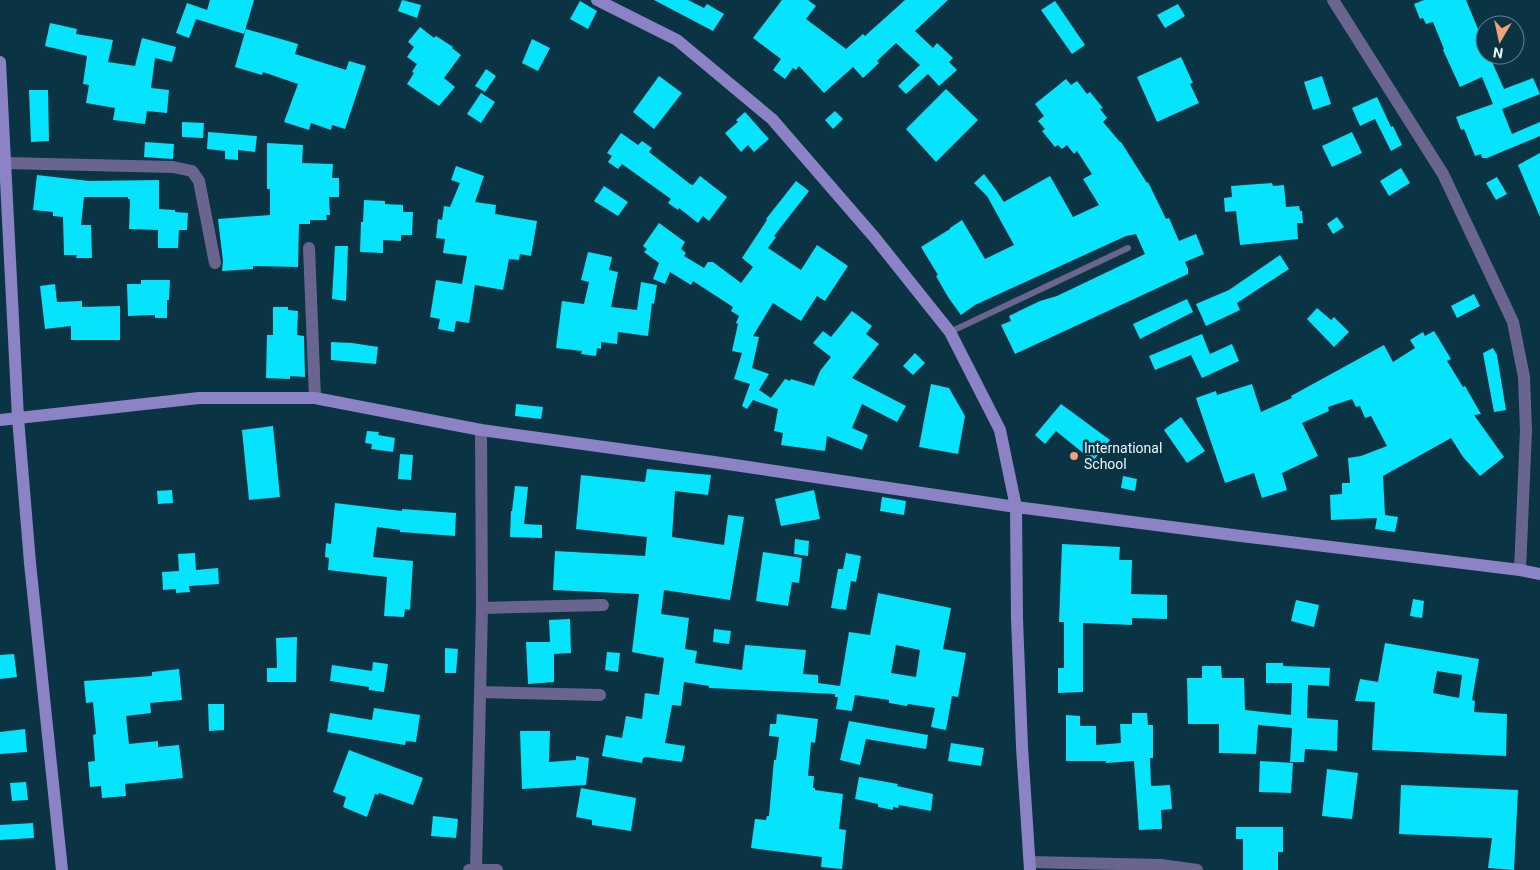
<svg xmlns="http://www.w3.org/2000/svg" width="1540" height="870" font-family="Roboto,sans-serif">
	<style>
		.building { fill: #06e3fc; fill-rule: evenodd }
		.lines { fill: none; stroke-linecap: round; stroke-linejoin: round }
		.lane { stroke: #6a658f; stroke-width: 6 }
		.street { stroke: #6a658f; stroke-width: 12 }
		.secondary { stroke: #8b83c5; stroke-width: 12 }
		.poi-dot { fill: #f0a279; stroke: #0a3343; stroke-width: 2 }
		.labels { text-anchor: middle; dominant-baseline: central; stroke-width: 5; stroke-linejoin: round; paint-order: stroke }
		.poi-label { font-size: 14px; fill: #eaf7fe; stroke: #0a3343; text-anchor: start }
	</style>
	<rect width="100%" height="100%" fill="#0a3343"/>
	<path class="building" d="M210 0H254L244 34 196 19 189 38 176 33 187 3 207 10Z
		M402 0 421 5 417 18 398 11Z
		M654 0H688L704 8 707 4 724 14 713 31Z
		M782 0H808L816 6 806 19 846 49 863 34 865 36 905 0H948L915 31 933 48 937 43 953 58 949 62 957 70 939 86 928 74 906 94 898 86 920 65 896 43 877 61 879 63 863 78 853 67 824 93 799 66 796 70 793 68 785 79 773 70 781 59 753 38Z
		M1424 0H1466L1485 46V55H1489L1504 89 1533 78 1540 94 1502 109 1512 134 1540 122V136L1487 158H1482L1481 154 1475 156 1464 129 1461 130 1456 117 1493 104 1482 77 1460 87 1443 50 1444 49 1433 22 1426 24 1423 18 1420 19 1414 4Z
		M580 1 597 11 588 29 570 19Z
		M1055 1 1085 45 1072 54 1041 10Z
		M1178 4 1185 16 1165 28 1157 15Z
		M50 23 77 29 76 34 113 40 108 62 135 66 142 38 176 47 172 62 155 58 151 88 169 90 167 113 147 111 145 124 113 120 115 108 86 103 89 85 83 84 87 56 45 46Z
		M420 27 434 38 436 36 453 47 452 48 461 55 444 78 455 87 439 106 407 84 414 73 412 72 417 64 407 57 414 47 408 42Z
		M246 29 298 44 295 54 346 70 349 61 366 66 345 129 332 125 331 130 311 123 309 130 284 122 298 84 263 72 262 75 235 67Z
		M532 39 550 48 538 71 522 63Z
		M1181 57 1193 83 1190 84 1199 103 1157 122 1137 77Z
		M486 69 496 76 485 92 475 86Z
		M659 76 682 93 654 129 633 112Z
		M1322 76 1331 104 1313 110 1304 82Z
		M1066 79 1071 85 1077 81 1087 94 1090 92 1103 108 1100 109 1107 118 1103 122 1120 142H1121L1147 183 1148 182 1166 219 1169 218 1179 241 1196 234 1204 254 1185 262 1188 269V274L1015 354 1001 325 1011 321 1009 316 1040 301 1057 296 1145 254 1136 234 1126 236 975 305 961 315 948 297 936 276 938 275 921 247 950 229V228L962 220 985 259 1014 245 987 196 974 183 984 174 996 190 1004 202 1050 176 1073 217 1099 205 1083 179 1092 174 1077 151 1074 154 1067 145 1062 149 1058 145 1055 147 1042 131 1045 129 1038 121 1044 116 1035 104Z
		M946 89 978 120 936 162 906 129Z
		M29 90H48L49 141 31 142Z
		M481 93 495 102 481 123 467 114Z
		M1377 97 1391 127 1393 126 1402 145 1391 151 1375 119 1360 126 1352 108Z
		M835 111 843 119 833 129 825 120Z
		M745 112 769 139 754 152 748 145 741 152 725 133 738 122 736 120Z
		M182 122 204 123 203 138 182 137Z
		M208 132 257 136 255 152 238 150V160L225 159V151L207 149Z
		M1352 132 1362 153 1332 167 1322 146Z
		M621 133 638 145 642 141 652 148 649 152 690 184 693 185 700 176 727 197 709 221 703 216 698 223 679 208 678 210 668 203 671 199 622 164 618 169 608 162 612 156 607 153Z
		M145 142 174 144 173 159 144 157Z
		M267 143 303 145 302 163 333 164 332 178H339V197H329L330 215H326L327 220H310V224H299L298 267 253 266V269L222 271 223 261 218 219 270 215V189H267Z
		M1540 153V217L1518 165Z
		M456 166 484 176 475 202 496 205 495 214 537 221 531 256 520 254 519 260 509 259 503 290 475 285 469 323 456 321 454 332 438 329 440 319 430 317 436 280 462 284 467 256 443 253 445 239 436 238 438 219 442 220 444 206 450 207 460 183 451 180Z
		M1401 168 1410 183 1389 196 1380 181Z
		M37 175 89 181 159 180V209L175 210V212L188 213 187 230H179L178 248H158V230L129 229 130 199H128V197H84L81 225H91L92 258H76L77 255H64L63 217 53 216V212L33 210Z
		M1497 177 1507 194 1496 200 1486 183Z
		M796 181 809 191 774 236 776 237 768 248 801 270 817 245 848 266 825 301 817 296 801 321 773 303 753 336 759 337 752 368 769 374 759 390 771 398 785 379 790 381 791 379 814 386 820 371 831 357 813 343 823 331 831 337 852 311 872 326 866 334 879 344 852 378 906 406 897 422 862 404 852 428 868 435 862 450 827 436 825 451 781 445 783 433 774 431 778 409 753 400 747 409 742 406 750 384 734 379 742 353 732 351 738 324 736 323 739 316 731 311 733 307 693 281 691 285 670 272 665 284 653 279 659 263 644 252 647 249 643 246 659 223 685 242 681 249 686 253 684 256 704 268 708 262H713L741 283 753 267 742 258 767 220 766 219Z
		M1272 183 1273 186 1284 185 1286 207 1299 206 1300 211H1302L1303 223H1297L1298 239 1240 245 1236 211 1225 212 1224 198 1232 197 1231 186Z
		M604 186 628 202 618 216 594 201Z
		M364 200 385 201V204L403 205V212H413L412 235H401V241L383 240V253L360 252 361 222H363Z
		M1337 217 1344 227 1333 234 1327 224Z
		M335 246H348L346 301 332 299Z
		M588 252 612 257 609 270 618 272 611 307 637 310 641 282 657 285 654 304 652 303 648 336 618 332 617 344 601 342V349L597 348 596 356 581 354 582 351 556 348 562 301 584 304 589 282 581 280Z
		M1280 255 1289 269 1237 303 1240 310 1206 326 1196 304 1229 290Z
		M141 280H170L169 300H167V318H155V315L128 316 127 284H141Z
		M55 284 57 302 82 301V307L120 306V340H71V326L45 329 40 286Z
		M1474 294 1480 306 1457 318 1451 306Z
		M1187 299 1193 312 1140 339 1133 324Z
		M273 307H288V310L298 311 297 335 304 336 305 377 290 376V379L266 378 267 335H273Z
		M1317 308 1331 320 1334 317 1349 332 1334 347 1307 319Z
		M1434 331 1451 359 1447 361 1463 387 1465 386 1481 414 1474 415 1504 457 1480 476 1463 457 1451 438 1383 476 1385 515 1398 517 1395 532 1375 529 1377 518 1331 520 1330 495 1342 494V483H1350L1348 458 1361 456 1387 446 1371 416 1365 418 1360 406 1356 407 1352 399 1328 407 1329 411 1302 423 1318 456 1282 473 1287 490 1262 498 1254 473 1225 483 1196 398 1216 391 1217 395 1252 384 1261 412 1292 398 1291 396 1384 345 1393 362 1415 348 1410 340 1423 332 1425 336Z
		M1202 334 1210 354 1232 344 1239 361 1202 378 1191 355 1155 370 1149 356Z
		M331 342 352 343 378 347 376 364 331 360Z
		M1493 348 1497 355 1506 410 1494 412 1483 353Z
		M915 353 925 363 913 375 903 366Z
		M931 384 949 388 965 416 958 454 919 447Z
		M516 404 543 407 541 419 515 416Z
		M1061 404 1110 440 1093 461 1056 431 1045 444 1035 435Z
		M1181 417 1205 451 1187 463 1164 430Z
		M273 426 280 497 249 500 242 430Z
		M367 431 379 432 378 435 395 438 393 452 371 449 372 444 365 443Z
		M400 454 413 455 411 480 398 479Z
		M647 469 711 475 708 495 675 491 672 537 724 545 728 515 744 517 730 600 664 590 661 614 689 618 685 649 697 651 695 663 742 670 745 645 806 650 803 674 818 675V683L840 686 849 632 870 635 878 593 951 608 943 649 966 653 958 697 952 696 946 730 931 727 935 708 908 704 907 706 889 703V700L855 695 852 711 836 709 838 697H835V694L709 688V686L684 682 681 706 672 705 665 743 685 746 682 762 646 757 643 758 642 763 602 756 606 735 622 738 626 716 642 719 645 693 659 695 664 658 632 652 639 594 553 590 555 551 645 556 647 537 576 529 581 475 645 482ZM896 645 920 650 916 677 891 673Z
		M1123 476 1137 479 1135 491 1121 488Z
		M515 486 528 487 524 524 542 525V538L510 537 511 511H512Z
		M172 490 173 503 158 504 157 491Z
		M814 490 820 519 781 526 775 499Z
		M882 497 906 501 904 515 880 511Z
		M335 503 402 511V509L456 513 455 536 400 532V530L377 527 373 557 413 561 410 610 405 609 404 617 384 616 387 577 328 570 329 558 325 557 326 543 331 544Z
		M795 539 809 541 808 556 794 554Z
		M1062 544 1120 547 1119 560H1132L1131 594 1167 595V619L1132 618V625L1083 623V692L1058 693V668H1064V622H1059Z
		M763 552 802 558 799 583 792 582 788 606 756 601Z
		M195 553 196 570 218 568 219 584 189 586 190 592 176 593V589L163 590 162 572 179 571 178 554Z
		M846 553 861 556 856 582 851 581 846 610 831 608 838 569H843Z
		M1413 599 1424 601 1422 618 1410 616Z
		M1296 600 1319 605 1314 627 1291 621Z
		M570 619 571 653 554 654V682L528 684 526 642H550L549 620Z
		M714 629 731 631 729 644 713 642Z
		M297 637 296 682H267V668H277L276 638Z
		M1385 643 1479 659 1472 700 1475 701 1474 712 1507 714 1506 756 1372 750 1375 702 1355 701 1360 679 1378 682ZM1437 671 1462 675 1459 698 1433 693Z
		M445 648 458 649 456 673H445Z
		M607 652 620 653 618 672 605 670Z
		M14 654 17 677 0 679V655Z
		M373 662 388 664 384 692 369 690V687L330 681 332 665 372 671Z
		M1266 663H1283V666L1330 668 1329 686 1308 685 1307 718 1338 720 1337 751 1305 749 1304 762H1290L1292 728 1258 725 1256 754 1219 753V724H1188L1187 678H1202V666H1221L1222 678H1244L1245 710 1291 715 1292 683H1266Z
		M179 669 182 700 150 703 151 713 126 716 129 744 158 741V747L179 745 183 778 125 784 126 796 102 798 101 786 90 787 88 762 95 761 93 735 96 734 93 702 86 703 84 681 152 676V672Z
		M208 704H224V730L209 731Z
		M374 708 420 715 416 742 406 741 405 745 327 732 330 713 372 720Z
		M1132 713H1147L1148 725H1153V758H1150L1151 786 1170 785 1172 809 1161 810 1162 829 1139 830 1134 761 1106 763V761H1066V715L1080 716V726H1096V745L1121 743 1120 724H1132Z
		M777 714 818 719 815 743 811 742 808 776H814L813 788H815V790L843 794 839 829 846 830 842 869 821 867 822 857 751 848 755 819 766 820 767 816H769L774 760H776L779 737 769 736 770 724H776Z
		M849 721 928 735 926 749 866 739 860 765 840 760Z
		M25 729 27 752 0 754V732Z
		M520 731H550L549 762 576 760V756L589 758 586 785 522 789Z
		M951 743 984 748 981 766 948 761Z
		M349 750 423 778 413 805 379 793 378 795 375 794 367 817 343 807 346 797 333 792Z
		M1260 761 1293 763 1291 793 1259 792Z
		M1327 769 1358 773 1352 819 1322 816Z
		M859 777 898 784 897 786 933 794 931 811 899 805 898 808 893 807V810L878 807V804L855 799Z
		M26 782 28 800 12 801 10 783Z
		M1401 785 1518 790 1514 870 1488 868 1492 838 1399 834Z
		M581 788 636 798 631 831 592 825V820L576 817Z
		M433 816 458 819 456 838 431 836Z
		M33 823 34 838 0 840V825Z
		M1236 827H1283V852H1278V870H1243V839H1236Z"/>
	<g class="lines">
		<path class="lane" d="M950 332 1128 248"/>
		<path class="street" d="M1333 0 1443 174 1513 322 1524 377 1526 431 1520 570
			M5 163 173 167 192 171 199 181 215 263
			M309 248 315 398
			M482 608 603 605
			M480 692 600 695
			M1030 862 1161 865 1197 870
			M469 870H497
			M476 870 482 608 481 430"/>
		<path class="secondary" d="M597 0 677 40 772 119 875 238 950 332 1000 430 1016 507 1017 619 1022 747 1030 870
			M0 62 18 418 30 563 62 870
			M0 420 199 398H315L481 430 721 463 1016 507 1241 536 1520 570 1540 574"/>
	</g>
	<circle class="poi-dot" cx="1074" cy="456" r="5"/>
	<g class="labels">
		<g class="poi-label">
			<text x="1084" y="448">International<tspan x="1084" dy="16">School</tspan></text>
		</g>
	</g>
	<g transform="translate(1500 40) rotate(189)"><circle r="24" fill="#0a3343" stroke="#64818e"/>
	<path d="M0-4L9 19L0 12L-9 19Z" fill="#f0a279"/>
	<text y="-8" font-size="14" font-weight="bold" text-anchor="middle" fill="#eaf7fe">N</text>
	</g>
</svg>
